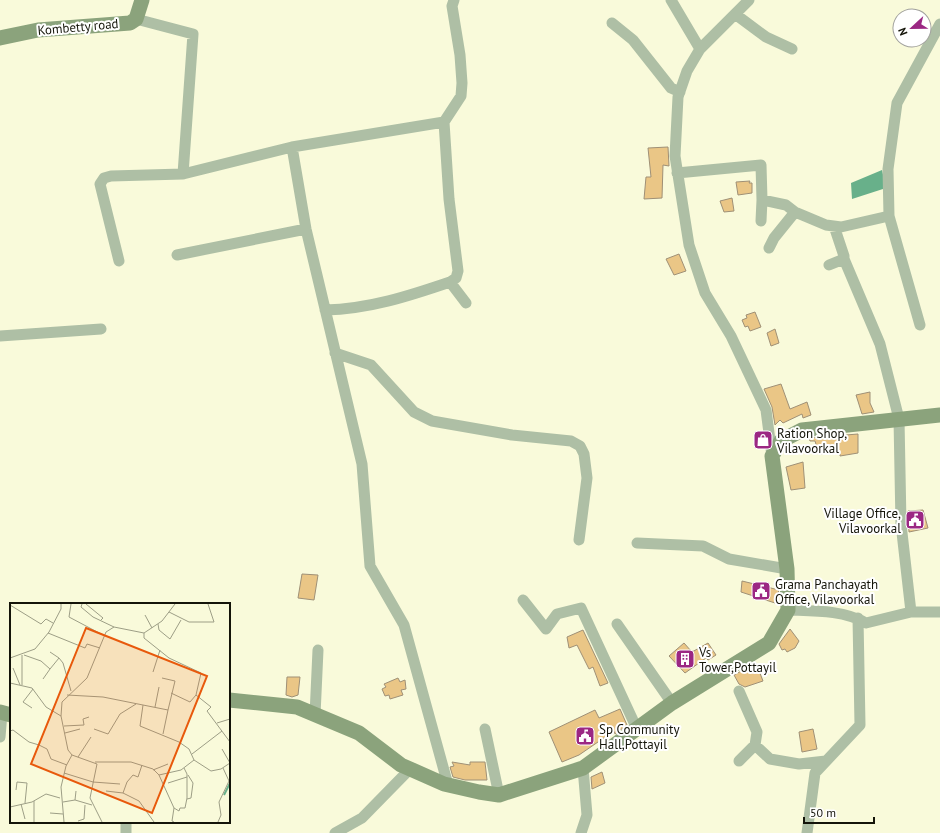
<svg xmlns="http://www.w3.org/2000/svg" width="940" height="833" font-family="'PT Sans',sans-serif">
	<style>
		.water { fill: #68b08a }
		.building { fill: #eac686; stroke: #9f9076 }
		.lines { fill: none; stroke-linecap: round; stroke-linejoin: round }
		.street { stroke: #aebfa5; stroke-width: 11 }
		.secondary { stroke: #8ba37c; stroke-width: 15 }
		.labels { text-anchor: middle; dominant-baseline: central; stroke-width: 4; stroke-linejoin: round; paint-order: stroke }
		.street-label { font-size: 13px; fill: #141409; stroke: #fff }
		.poi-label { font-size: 13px; fill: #141409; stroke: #fff; text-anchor: start }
		.inset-river { fill: none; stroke: #68b08a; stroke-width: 2 }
		.inset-road { fill: none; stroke: #9d9e86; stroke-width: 1 }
		.view { fill: #e8590c; fill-opacity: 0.15; stroke: #e8590c; stroke-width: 2 }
		.inset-edge { fill: none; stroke: #141409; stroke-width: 2 }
	</style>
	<rect width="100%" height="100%" fill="#f9fada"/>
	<path class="water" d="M882 170 886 188 852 199 851 183Z"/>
	<path class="building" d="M668 147 669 166 663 165 662 198 644 199 646 177H651L648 148Z
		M750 181 749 183H752V193L738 195 736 182Z
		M732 198 734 211 724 212 720 201Z
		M679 254 686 271 674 275 666 259Z
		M755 312 761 327 750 331 748 326 745 327 742 320 747 318 746 315Z
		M775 329 779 343 771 346 767 333Z
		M781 384 790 409 807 402 811 415 803 418 802 414 783 423 780 420 775 425 772 407 764 389Z
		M870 392V403L874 412 862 414 856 395Z
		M858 434V453L840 456V452L819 454 815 441H810L809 438Z
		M803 462 805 488 791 490 786 467Z
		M923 510 928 528 909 532 908 511Z
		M302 574 318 575 314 600 298 598Z
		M742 581 779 590 775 603 741 592Z
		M790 629 799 641 795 648 787 652 785 649 782 650 779 644Z
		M583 630 608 683 600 686 593 667 589 669 577 645 569 648 567 637Z
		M684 643 692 652 708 643 716 655 708 660 706 658 685 673 669 656Z
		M756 663 763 681 745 687 739 684 734 675Z
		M287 677H300L298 695 292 697 286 695Z
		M398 678 400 682 405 680 406 689 401 690 403 695 390 699 389 695 385 696 382 689 386 687 384 684Z
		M620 709 627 725 615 734 614 731 579 755 562 762 549 732 595 710 599 718Z
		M813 729 817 749 802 752 799 732Z
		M452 762 470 765V762H485L487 780H465L453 777 450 767 454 766Z
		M602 772 605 783 592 789 591 777Z"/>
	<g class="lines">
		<path class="street" d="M671 0 700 49
			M749 0 700 49 687 71 678 97 675 156 689 245 705 293 731 336 766 410 772 456
			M735 14 766 37 792 49
			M136 19 193 34 183 174
			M612 23 633 40 671 88 680 92
			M292 147 444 122
			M677 173 761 165 762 200 786 205 795 212 826 225 841 227 889 216 920 325
			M889 216 888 169 897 103 940 24
			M761 221 762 200
			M769 248 774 238 795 212
			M177 255 306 229
			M844 259 880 344 899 419 901 524 911 612
			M119 261 100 184 104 178 111 176 183 174 292 147 306 229 362 464 370 566 404 625 448 785
			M829 265 844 259V256L834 226
			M450 282 466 303
			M325 310C369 309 409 296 450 282L456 278 458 271 449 199 444 122 461 96 462 83 460 55 452 6 454 0
			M0 336 101 329
			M335 353 371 365 414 412 432 421 512 435 571 441 580 446 584 454 587 478 579 540
			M637 543 703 546 729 559 787 569
			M523 600 546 629 557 614 581 608 637 729
			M788 610C814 611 843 610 866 623L911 612H940
			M617 624 672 703
			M739 691 757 732 755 745 739 761
			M315 715 318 650
			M485 729 499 795
			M0 737 2 713
			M755 745 770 759 799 764 826 761
			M126 833V822
			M335 833 362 818 410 769
			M581 833 587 815 583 768
			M807 833 815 773 860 725 858 618"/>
		<path class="secondary" d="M0 38 38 30 130 23 136 19 142 0
			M229 700 297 707 359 733 401 765 444 784 479 792 499 795 583 768 672 703 769 643 788 610 787 569 772 456 781 441 802 430 940 415
			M0 712 11 715"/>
	</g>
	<defs>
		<symbol id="shop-square" viewBox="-11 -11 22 22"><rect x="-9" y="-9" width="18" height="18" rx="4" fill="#9b2783" stroke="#fff"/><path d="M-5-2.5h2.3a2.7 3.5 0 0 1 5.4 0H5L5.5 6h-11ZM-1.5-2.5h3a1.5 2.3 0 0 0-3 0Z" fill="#fff"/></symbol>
		<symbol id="civic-square" viewBox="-11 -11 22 22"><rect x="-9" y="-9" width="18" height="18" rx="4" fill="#9b2783" stroke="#fff"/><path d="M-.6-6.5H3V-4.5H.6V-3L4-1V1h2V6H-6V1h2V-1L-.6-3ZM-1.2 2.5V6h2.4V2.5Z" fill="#fff"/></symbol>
		<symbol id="building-square" viewBox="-11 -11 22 22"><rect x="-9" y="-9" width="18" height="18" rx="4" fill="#9b2783" stroke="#fff"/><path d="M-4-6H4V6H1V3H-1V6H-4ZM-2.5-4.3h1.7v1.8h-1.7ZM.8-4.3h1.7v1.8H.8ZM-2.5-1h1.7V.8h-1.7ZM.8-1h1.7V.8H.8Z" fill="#fff"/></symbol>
	</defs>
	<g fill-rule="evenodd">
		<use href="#shop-square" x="752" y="429" width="22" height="22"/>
		<use href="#civic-square" x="904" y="509" width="22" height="22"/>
		<use href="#civic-square" x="750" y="580" width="22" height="22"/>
		<use href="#building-square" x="674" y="648" width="22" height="22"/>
		<use href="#civic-square" x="574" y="725" width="22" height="22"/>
	</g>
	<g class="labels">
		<g class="street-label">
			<text transform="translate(78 27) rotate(-5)">Kombetty road</text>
		</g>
		<g class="poi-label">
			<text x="777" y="433">Ration Shop,<tspan x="777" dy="15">Vilavoorkal</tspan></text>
			<text x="901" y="513" text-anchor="end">Village Office,<tspan x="901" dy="15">Vilavoorkal</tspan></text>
			<text x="775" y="584">Grama Panchayath<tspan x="775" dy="15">Office, Vilavoorkal</tspan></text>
			<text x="699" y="652">Vs<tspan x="699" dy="15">Tower,Pottayil</tspan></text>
			<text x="599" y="729">Sp Community<tspan x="599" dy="15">Hall,Pottayil</tspan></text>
		</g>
	</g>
	<g transform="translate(10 603)">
		<rect width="220" height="220" fill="#f9fada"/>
		<path class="inset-river" d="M214 192 220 180"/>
		<path class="inset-road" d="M61 1 59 14 93 32M72 1 71 4 83 14 104 24M76 1 93 15 91 17M0 2 31 21 36 16 43 20M159 9 179 19H204L198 1M135 12 142 25M148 21 149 27 160 36 171 17M38 30 75 45 77 41 90 45M134 30V35L159 55 191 70 186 92 201 104 197 108 220 139M14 52 31 58 40 66 49 55 40 49M0 55 25 46 39 29 51 6V1M49 55 53 60 61 88M3 65 10 82M143 69 150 47M33 76 40 66M0 80 22 85 36 104 51 113M12 82V52M161 90 180 99 186 92M57 92 93 94 158 107 165 78 152 75M133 102 130 123 169 139 179 146 184 157M145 104 149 84M22 105 13 99 23 86M207 120 220 116M54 123 74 122 73 116 79 114M84 126 98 131 110 111 126 101M0 128 3 127 19 139 29 142 37 146 41 156 57 162M55 130 70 126M153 131 158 107M212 146 220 160M182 151 212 128M68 154 81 134M85 159H121L143 166 149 172 164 205 169 208 170 205H175L177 195V171L174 165M143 167 158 161M54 170 83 179 110 181M149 172 171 167 184 157 201 168 211 166 220 160M158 180 177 174M6 187 7 179 17 180 15 200M66 188 65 197 82 202M96 188 113 190 117 179 123 172 128 174 132 162M113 190 129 198 144 219M177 196 181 195 183 180 178 172M24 198V219M53 199 65 197M11 201 15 216M0 204 22 199 36 191 50 195M164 205 162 218 164 219M40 210 53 211M68 218 74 216 75 202M54 219 51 184 56 163 62 152M92 219 80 195 87 161 62 152 58 147 51 113 52 99 77 75 96 29 104 24 134 30 152 18 165 1M208 219 211 212 209 199 219 178 213 165"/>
		<path class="view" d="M76 25 197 73 142 210 21 161Z"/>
		<rect width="220" height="220" class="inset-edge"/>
	</g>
	<g transform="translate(912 28) rotate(248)"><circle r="19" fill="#ffffff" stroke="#a1a19d"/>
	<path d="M0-3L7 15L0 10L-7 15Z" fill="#9b2783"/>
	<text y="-6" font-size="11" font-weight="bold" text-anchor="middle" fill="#141409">N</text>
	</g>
	<path d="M804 817v6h70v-6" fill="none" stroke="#141409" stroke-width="2"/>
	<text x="810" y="817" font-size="12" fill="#141409" stroke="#ffffff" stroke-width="3" paint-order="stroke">50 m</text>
</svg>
